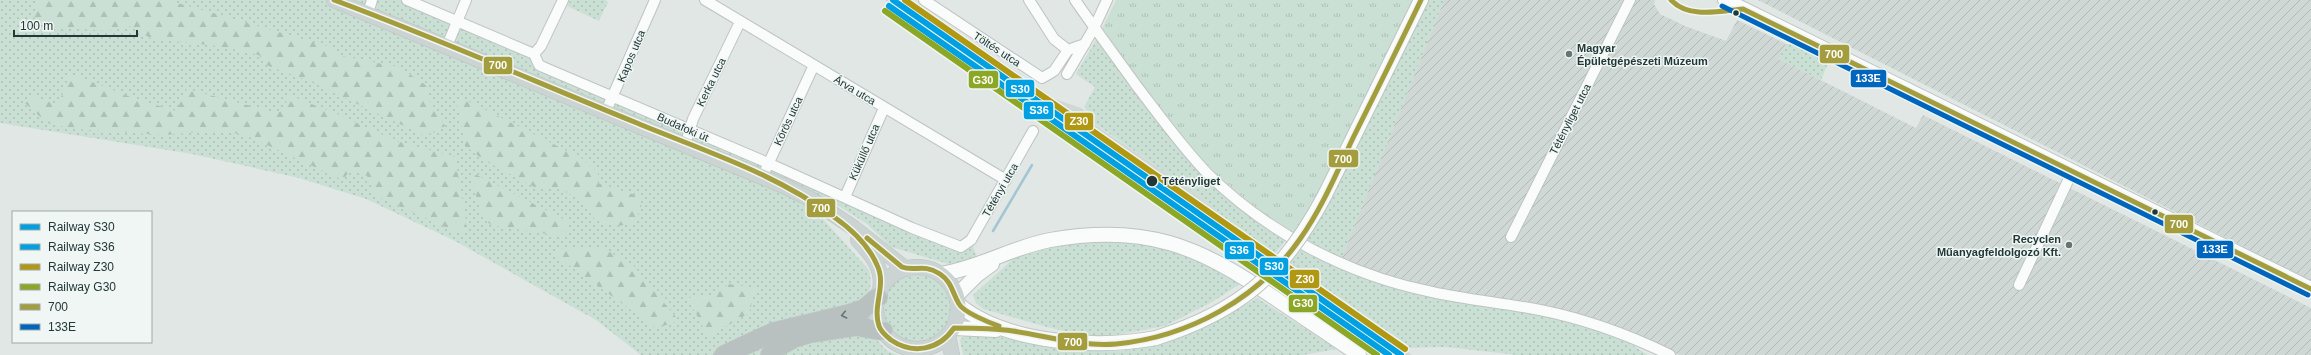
<svg xmlns="http://www.w3.org/2000/svg" width="2311" height="355" font-family="Helvetica,sans-serif">
	<style>
		.built { fill: #cfd8d5 }
		.industrial { fill: url(#industrial-furrows) }
		.grass { fill: url(#grass-dots); fill-rule: evenodd }
		.forest { fill: url(#forest-firs) }
		.park { fill: url(#park-tufts) }
		.lines { fill: none; stroke-linecap: round; stroke-linejoin: round }
		.stream { stroke: #a3c5d4; stroke-width: 2.5 }
		.street-casing { stroke: #bec3c2; stroke-width: 12 }
		.secondary-casing { stroke: #bdc4c2; stroke-width: 16 }
		.primary-casing { stroke: #bcc3c2; stroke-width: 16 }
		.highway-casing { stroke: #bcc3c2; stroke-width: 20 }
		.street { stroke: #fafbfb; stroke-width: 10 }
		.secondary { stroke: #fafbfb; stroke-width: 14 }
		.primary { stroke: #ccd4d3; stroke-width: 15 }
		.highway { stroke: #b9c1c0; stroke-width: 18 }
		.secondary-bridge-casing { stroke: #bdc4c2; stroke-width: 16; stroke-linecap: butt }
		.secondary-bridge { stroke: #fafbfb; stroke-width: 14 }
		.bus-1-casing { stroke: #eff6f4; stroke-width: 8 }
		.bus-2-casing { stroke: #eff6f4; stroke-width: 8 }
		.bus-1 { stroke: #a49d3e; stroke-width: 5 }
		.bus-2 { stroke: #0065bd; stroke-width: 5 }
		.rail-1-casing { stroke: #eff6f4; stroke-width: 9 }
		.rail-2-casing { stroke: #eff6f4; stroke-width: 9 }
		.rail-3-casing { stroke: #eff6f4; stroke-width: 9 }
		.rail-4-casing { stroke: #eff6f4; stroke-width: 9 }
		.rail-1 { stroke: #00a0e3; stroke-width: 6 }
		.rail-2 { stroke: #00a0e3; stroke-width: 6 }
		.rail-3 { stroke: #b19813; stroke-width: 6 }
		.rail-4 { stroke: #8ca625; stroke-width: 6 }
		.oneway { stroke: #657674 }
		.bus-dot { fill: #213836; stroke: #eff6f4; stroke-width: 1.5 }
		.poi-dot { fill: #647573; stroke: #eff6f4; stroke-width: 1.5 }
		.labels { text-anchor: middle; dominant-baseline: central; stroke-width: 3; stroke-linejoin: round; paint-order: stroke }
		.poi-label { font-size: 11px; font-weight: bold; fill: #213836; stroke: #eff6f4; text-anchor: start }
		.street-label { font-size: 11px; fill: #213836; stroke: #eff6f4 }
		.stop-label { font-size: 11px; font-weight: bold; fill: #213836; stroke: #eff6f4; text-anchor: start }
		.line-badge { stroke: #eff6f4; stroke-width: 1.5 }
		.badge-label { font-size: 11px; text-anchor: middle; font-weight: bold; fill: #fff }
	</style>
	<defs>
		<pattern id="industrial-furrows" width="10" height="10" patternUnits="userSpaceOnUse"><rect width="10" height="10" fill="#cfd8d5"/><path d="M-1 1l2-2M0 10L10 0M9 11l2-2" fill="none" stroke="#b1bab7"/></pattern>
		<pattern id="grass-dots" width="8" height="8" patternUnits="userSpaceOnUse"><rect width="8" height="8" fill="#cae0d4"/><path d="M2 2h.1M6 6h.1" fill="none" stroke="#adc1b7" stroke-width="1.8" stroke-linecap="round"/></pattern>
		<pattern id="forest-firs" width="22" height="20" patternUnits="userSpaceOnUse"><rect width="22" height="20" fill="#cae0d4"/><path d="M5 1l3.5 6h-7zM16 11l3.5 6h-7z" fill="#adc1b7"/></pattern>
		<pattern id="park-tufts" width="24" height="20" patternUnits="userSpaceOnUse"><rect width="24" height="20" fill="#cae0d4"/><path d="M3 7l-1-3M5 7V3M7 7l1-3M15 17l-1-3M17 17v-4M19 17l1-3" fill="none" stroke="#adc1b7"/></pattern>
	</defs>
	<rect width="100%" height="100%" fill="#e1e7e5"/>
	<path class="built" d="M885 0H913L1055 99 1081 108 1096 119 1094 124 1191 190 1263 249V254L1290 261 1308 273 1305 277 1412 355H1393L1255 261 1253 264 1049 119 1043 110Z"/>
	<path class="industrial" d="M1444 0H1655L1654 4 1660 14 1685 26 1726 41 1737 20 1786 44 1779 59 1916 128 1923 115 2311 308V355H1679L1666 348 1424 287 1381 274 1341 259Z
		M1758 0H2311V282L2248 249Z"/>
	<path class="grass" d="M0 0H400L529 54 533 61 960 250 973 246 978 261 952 265 891 247 867 224 834 203 822 218 869 270C872 283 871 292 864 303L718 355H641L596 320 455 241 366 199 299 178 192 154 0 123ZM712 297 709 337 688 298Z
		M570 0H605L608 2 599 21 567 6Z
		M1426 0H1444L1341 259 1305 240Z
		M1097 38 1161 127 1191 161 1286 240 1272 257 1263 254V249L1191 190 1094 123 1096 119 1084 107 1095 87 1076 74Z
		M1800 43 1803 49 1831 56 1821 80 1779 59 1786 44Z
		M1096 239 1160 245 1208 265 1240 284 1212 302 1165 326 1116 335 1085 336 1047 327 983 309 976 303 973 295 1013 259 1058 245Z
		M1301 248C1341 269 1381 285 1425 295 1489 310 1556 310 1617 337 1628 341 1638 349 1648 355H1517L1446 347 1402 348 1305 277 1307 273 1290 261Z
		M883 308a34 34 0 1 1 68 0a34 34 0 1 1-68 0Z
		M1257 298 1337 349 1303 355H963L960 340 967 333C1006 337 1044 345 1082 349 1094 350 1107 352 1119 351 1170 347 1214 323 1257 298Z
		M784 335 762 355H737Z
		M862 335 877 340 887 351 898 355H781L790 346 817 339Z"/>
	<path class="forest" d="M38 0H167L334 48 341 56 399 67 427 86 430 101 445 126 436 132 423 135 307 80 266 65 259 55 219 46 152 39 130 26 108 31 47 26 34 22Z
		M69 77H79L136 99 176 111 187 89 277 113 287 108 286 100 291 96 342 116 396 141 455 157 466 221 465 231H454L372 194 373 187 367 176 350 170 343 180 243 134 208 131 165 135 74 129 47 123 25 103 34 97 58 105Z
		M462 98 585 160 598 173V183L641 197V209L634 222 619 226 596 221 581 200 559 189H538L484 160 465 146 457 102Z
		M473 173 569 222 568 230 561 236 491 225 483 218 471 179Z
		M572 247 604 249 633 265 679 321 656 328 551 252Z
		M728 284 756 288 749 313 708 337 688 298 712 297Z"/>
	<path class="park" d="M1116 0H1414L1305 217 1294 234C1254 208 1218 178 1186 142 1155 107 1129 67 1102 29Z"/>
	<g class="lines">
		<path class="stream" d="M993 231 1032 165"/>
		<defs>
			<path id="street" d="M407 0 534 54 539 65 543 67 768 163 912 228 961 247 971 240 1033 131
				M705 0 1006 180
				M924 0 1042 78 1054 71 1068 50 1085 44
				M1029 0 1054 39 1068 50
				M1075 0C1095 29 1116 57 1136 85 1159 115 1181 146 1207 173 1269 234 1348 275 1432 292 1468 300 1504 303 1540 310 1585 319 1629 335 1670 355
				M368 13 372 0
				M447 46 466 0
				M534 54 541 46 563 0
				M1067 74 1094 28 1107 0
				M606 111 655 0
				M688 136 693 119 740 22
				M766 169 814 65
				M845 197 884 108
				M1511 237 1630 0
				M2019 285 2073 170"/>
			<path id="secondary" d="M1725 0 2311 289
				M1325 195 1421 0
				M941 274C979 268 1013 247 1050 240 1146 223 1199 246 1276 299 1304 318 1332 336 1359 355
				M957 295 977 275 992 264
				M959 305C1007 344 1098 349 1156 338
				M954 328 996 330"/>
			<path id="primary" d="M334 0 784 186 812 200 854 228 906 269
				M858 240C873 256 884 269 880 291
				M876 308a41 41 0 1 1 82 0a41 41 0 1 1-82 0Z
				M948 336 952 355"/>
			<path id="highway" d="M724 355 774 332 849 314 864 309 878 297
				M770 355 778 347 794 338 811 333 856 326 883 331"/>
		</defs>
		<use href="#street" class="street-casing"/>
		<use href="#secondary" class="secondary-casing"/>
		<use href="#primary" class="primary-casing"/>
		<use href="#highway" class="highway-casing"/>
		<use href="#street" class="street"/>
		<use href="#secondary" class="secondary"/>
		<use href="#primary" class="primary"/>
		<use href="#highway" class="highway"/>
		<defs>
			<path id="secondary-bridge" d="M1156 338C1241 311 1284 273 1325 195"/>
		</defs>
		<use href="#secondary-bridge" class="secondary-bridge-casing"/>
		<use href="#secondary-bridge" class="secondary-bridge"/>
		<defs>
			<path id="bus-1" d="M334 0C436 38 536 82 637 123 704 151 775 173 834 217 851 229 869 246 877 265 887 285 872 306 879 326 881 332 886 336 891 340 913 355 939 350 954 328 974 328 993 328 1013 331 1047 336 1081 347 1116 344 1189 337 1258 299 1300 239 1322 208 1337 172 1353 138 1376 92 1399 46 1421 0
				M1671 0C1689 19 1720 11 1743 9L2311 289
				M867 238 902 267C914 272 924 263 940 274 952 282 952 292 959 304 963 312 990 323 999 326"/>
			<path id="bus-2" d="M1722 6 2308 295"/>
		</defs>
		<use href="#bus-1" class="bus-1-casing"/>
		<use href="#bus-2" class="bus-2-casing"/>
		<use href="#bus-1" class="bus-1"/>
		<use href="#bus-2" class="bus-2"/>
		<defs>
			<path id="rail-1" d="M893 0 1401 355"/>
			<path id="rail-2" d="M889 6 1389 355"/>
			<path id="rail-3" d="M905 0 1405 349"/>
			<path id="rail-4" d="M885 11 1377 355"/>
		</defs>
		<use href="#rail-1" class="rail-1-casing"/>
		<use href="#rail-2" class="rail-2-casing"/>
		<use href="#rail-3" class="rail-3-casing"/>
		<use href="#rail-4" class="rail-4-casing"/>
		<use href="#rail-1" class="rail-1"/>
		<use href="#rail-2" class="rail-2"/>
		<use href="#rail-3" class="rail-3"/>
		<use href="#rail-4" class="rail-4"/>
	</g>
	<defs><path id="oneway-chevron" d="M-2-3.5L2.5 0L-2 3.5" fill="none" stroke-width="1.6" stroke-linecap="round" stroke-linejoin="round"/></defs>
	<use class="oneway" href="#oneway-chevron" transform="translate(844 315) rotate(168)"/>
	<g class="bus-dot">
		<circle cx="1736" cy="13" r="3.5"/>
		<circle cx="1152" cy="181" r="6"/>
		<circle cx="2155" cy="212" r="3.5"/>
	</g>
	<g class="poi-dot">
		<circle cx="1569" cy="54" r="4"/>
		<circle cx="2069" cy="245" r="4"/>
	</g>
	<g class="labels">
		<g class="poi-label">
			<text x="1577" y="48">Magyar<tspan x="1577" dy="13">Épületgépészeti Múzeum</tspan></text>
			<text x="2061" y="239" text-anchor="end">Recyclen<tspan x="2061" dy="13">Műanyagfeldolgozó Kft.</tspan></text>
		</g>
		<g class="street-label">
			<text transform="translate(997 49) rotate(33)">Töltés utca</text>
			<text transform="translate(631 56) rotate(-67)">Kapos utca</text>
			<text transform="translate(711 82) rotate(-64)">Kerka utca</text>
			<text transform="translate(855 90) rotate(31)">Árva utca</text>
			<text transform="translate(1570 119) rotate(-63)">Tétényliget utca</text>
			<text transform="translate(788 121) rotate(-65)">Körös utca</text>
			<text transform="translate(683 127) rotate(24)">Budafoki út</text>
			<text transform="translate(864 152) rotate(-66)">Küküllő utca</text>
			<text transform="translate(1000 190) rotate(-60)">Tétényi utca</text>
		</g>
		<g class="stop-label">
			<text x="1162" y="181">Tétényliget</text>
		</g>
	</g>
	<g class="line-badge">
		<rect x="1819" y="44" width="31" height="20" rx="4" fill="#a49d3e"/>
		<rect x="483" y="56" width="30" height="19" rx="4" fill="#a49d3e"/>
		<rect x="1850" y="69" width="37" height="19" rx="4" fill="#0065bd"/>
		<rect x="968" y="70" width="31" height="19" rx="4" fill="#8ca625"/>
		<rect x="1005" y="79" width="30" height="19" rx="4" fill="#00a0e3"/>
		<rect x="1023" y="101" width="31" height="19" rx="4" fill="#00a0e3"/>
		<rect x="1064" y="112" width="30" height="19" rx="4" fill="#b19813"/>
		<rect x="1328" y="149" width="31" height="19" rx="4" fill="#a49d3e"/>
		<rect x="806" y="198" width="30" height="20" rx="4" fill="#a49d3e"/>
		<rect x="2164" y="214" width="30" height="20" rx="4" fill="#a49d3e"/>
		<rect x="2196" y="240" width="38" height="19" rx="4" fill="#0065bd"/>
		<rect x="1224" y="241" width="31" height="19" rx="4" fill="#00a0e3"/>
		<rect x="1259" y="257" width="30" height="19" rx="4" fill="#00a0e3"/>
		<rect x="1289" y="269" width="31" height="20" rx="4" fill="#b19813"/>
		<rect x="1288" y="294" width="30" height="19" rx="4" fill="#8ca625"/>
		<rect x="1057" y="332" width="31" height="19" rx="4" fill="#a49d3e"/>
	</g>
	<g class="badge-label">
		<text x="1834" y="58">700</text>
		<text x="498" y="69">700</text>
		<text x="1868" y="82">133E</text>
		<text x="983" y="84">G30</text>
		<text x="1020" y="93">S30</text>
		<text x="1039" y="114">S36</text>
		<text x="1079" y="125">Z30</text>
		<text x="1343" y="163">700</text>
		<text x="821" y="212">700</text>
		<text x="2179" y="228">700</text>
		<text x="2215" y="253">133E</text>
		<text x="1239" y="254">S36</text>
		<text x="1274" y="270">S30</text>
		<text x="1305" y="283">Z30</text>
		<text x="1303" y="307">G30</text>
		<text x="1073" y="346">700</text>
	</g>
	<rect x="12" y="211" width="140" height="132" fill="#eff6f4" stroke="#9daaa8"/>
	<rect x="20" y="224" width="20" height="6" fill="#00a0e3" stroke="#9daaa8"/>
	<text x="48" y="231" font-size="12" fill="#213836">Railway S30</text>
	<rect x="20" y="244" width="20" height="6" fill="#00a0e3" stroke="#9daaa8"/>
	<text x="48" y="251" font-size="12" fill="#213836">Railway S36</text>
	<rect x="20" y="264" width="20" height="6" fill="#b19813" stroke="#9daaa8"/>
	<text x="48" y="271" font-size="12" fill="#213836">Railway Z30</text>
	<rect x="20" y="284" width="20" height="6" fill="#8ca625" stroke="#9daaa8"/>
	<text x="48" y="291" font-size="12" fill="#213836">Railway G30</text>
	<rect x="20" y="304" width="20" height="6" fill="#a49d3e" stroke="#9daaa8"/>
	<text x="48" y="311" font-size="12" fill="#213836">700</text>
	<rect x="20" y="324" width="20" height="6" fill="#0065bd" stroke="#9daaa8"/>
	<text x="48" y="331" font-size="12" fill="#213836">133E</text>
	<path d="M14 30v6h123v-6" fill="none" stroke="#213836" stroke-width="2"/>
	<text x="20" y="30" font-size="12" fill="#213836" stroke="#eff6f4" stroke-width="3" paint-order="stroke">100 m</text>
</svg>
